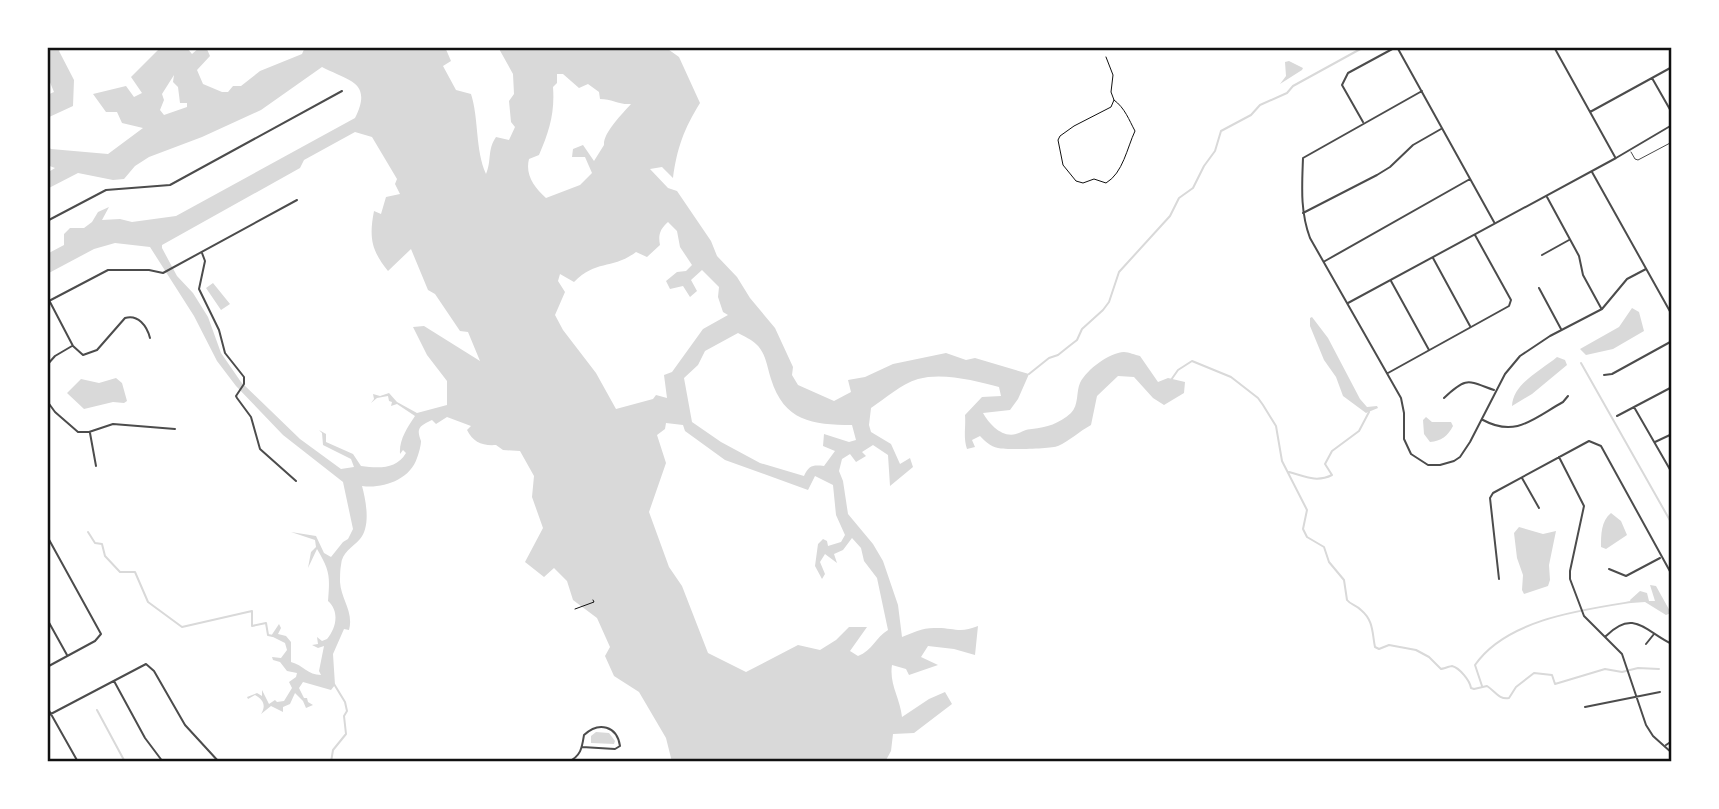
<svg xmlns="http://www.w3.org/2000/svg" width="1719" height="809" font-family="'Playfair Display',serif">
	<style>
		.water { fill: #d9d9d9; fill-rule: evenodd }
		.lines { fill: none; stroke-linecap: round; stroke-linejoin: round }
		.stream { stroke: #d9d9d9; stroke-width: 2 }
		.path { stroke: #111; stroke-width: 1 }
		.service { stroke: #4c4c4c; stroke-width: 1 }
		.minor { stroke: #4c4c4c; stroke-width: 2 }
		.neatline { fill: none; stroke: #111; stroke-width: 2.5 }
	</style>
	<rect width="100%" height="100%" fill="#fff"/>
	<path class="water" d="M47 47H62L59 51 74 80 73 106 47 118V95L54 92 47 75Z
		M200 47H206L210 56 197 70 203 84 222 92H228L233 86H241L260 71 302 54 305 47H445L451 61 443 66 456 90 471 94C479 119 475 149 486 174 492 160 487 150 496 137L509 140 515 127 511 122 509 101 514 94 513 74 498 47H665L679 57 700 103C684 129 677 148 673 178L662 167 650 169 668 188 677 191 711 241 717 256 737 277 750 298 775 328 793 367 792 375 798 385 834 401 851 392 848 380 865 377 893 364 946 353 966 360 975 358 1029 374 1018 399 1010 410 983 413C989 424 1002 438 1016 434 1022 432 1026 429 1032 429 1047 427 1059 424 1071 413 1079 405 1076 392 1080 383 1087 369 1109 353 1124 352 1129 352 1135 355 1140 356L1158 382 1168 378 1185 382 1184 393 1164 405 1153 398 1134 377 1118 376 1097 396 1091 425C1080 431 1069 441 1058 446 1051 449 1006 450 998 448 990 446 986 442 980 436L972 440 975 447 967 449C963 437 966 428 965 415L982 397 1001 396 999 387C976 381 943 372 918 379 901 384 886 398 871 408L869 425 871 432 891 444 900 464 910 458 913 467 890 486 888 455 873 445 862 452 866 456 856 462 850 454 842 459 839 471 843 481 848 514 873 544 883 561 898 605 902 637C912 633 922 628 934 628 953 627 959 634 978 626L975 655 954 649 928 646 921 657 938 665 909 675 906 669 892 665C889 684 900 698 902 717L929 699 945 692 952 704 914 733 893 734 891 751 885 762H672L666 738 639 692 614 676 605 656 610 647 597 618 573 600 567 581 554 568 544 577 525 562 543 528 532 497 534 476 520 451 503 450 496 445C482 446 473 442 467 430L471 426 447 417 436 424 432 420C428 422 420 425 419 430 418 433 420 438 421 441 421 445 419 453 417 458 410 480 382 489 362 486 366 501 371 526 360 539 352 548 342 552 341 565 340 570 340 577 340 582 341 599 354 612 349 630L344 629 333 654 335 685 331 690 303 682 299 688 304 698H307L308 702 313 705 306 708 303 701 295 693 290 704 283 707V712L271 706 261 714C266 706 264 700 255 695L248 699 247 697 257 693 262 696V690L269 704 275 700 277 702 284 701 292 688 289 682 296 677 297 673 287 671 280 662 273 660 272 657 281 658 287 650 285 643 271 636 279 624 281 628 278 634 286 636 291 642V662C303 665 308 675 321 675L319 671 324 646 318 648 312 645 318 644 317 637 322 641 327 639C336 628 340 612 328 601 330 576 330 571 317 549L308 568 311 552 316 547 315 540 291 532 316 536 324 553 331 557 343 542 348 539 353 529 343 482 283 435 236 386 217 361 194 316 150 247 115 243 94 249 47 274V254L64 245V234L70 228H84L92 222 98 212 109 207 102 220 120 219 132 222 176 216 355 118C373 82 349 81 322 67L261 110 202 137 149 157 135 166 124 179 113 180 78 173 47 189V173L55 168 47 165V146L51 149 108 154 143 128 122 123 117 112H106L93 94 126 86 134 97 142 93 131 77 158 50 187 48 192 54ZM557 74H563L579 88 588 84 599 92 600 99C612 99 619 105 631 104 622 114 603 133 604 145L594 161 583 145 573 149 572 157H585L592 173 580 185 546 198C534 187 525 175 529 159L539 155C549 132 555 113 553 87L557 83ZM174 75 173 82 178 87 180 103H187V107L164 115 160 110 164 100 162 94ZM355 132 372 137 397 179 395 184 400 194 386 197 381 214 374 211C369 237 371 250 388 271L411 249 428 290 435 294 460 331 468 332 480 361 424 326 413 327 427 355 447 381V405L417 413 397 402 389 393 380 396 373 394 374 399 371 403 377 398 388 396 389 401 392 402 391 406 397 404 415 416C407 428 399 440 400 454L403 450 406 453C396 470 378 468 361 466L353 454 326 442V434L319 430 322 433 323 445 351 459 354 467 341 469 300 439 241 382 221 353 208 317 193 293 177 276 162 248V245L300 168 304 160ZM668 222 677 231 680 247 692 265 686 271 677 272 666 281 670 289 683 286 690 297 697 291 691 280 702 270 719 287 718 297 723 312 728 315 703 329 672 372 664 375 667 398 656 395 653 399 616 409 596 373 563 330 555 315 565 292 558 281 560 274 574 282C597 259 612 270 636 252L647 257 660 245C658 235 660 229 668 222ZM738 333C744 336 752 340 756 344 766 353 767 367 771 379 784 421 812 425 852 425L856 440 849 442 824 434 823 446 835 451 824 466C813 465 809 465 804 476L760 463 721 442 692 422 684 378 698 365 705 351ZM666 423 683 425 685 431 725 460 808 490 815 476 833 485 836 515 845 535 841 542 828 546 827 541 823 539 818 544 815 566 822 579 825 574 820 562 825 554 837 563 834 554 843 550 852 538 861 548 864 561 877 578 888 630C876 637 872 651 858 656L850 651 867 627H849L836 640 820 650 798 645 746 672 708 653 682 586 669 567 649 512 666 463 657 435 665 429Z
		M1289 61 1303 68 1302 70 1280 84 1286 76 1285 62Z
		M213 283 230 304 221 310 206 288Z
		M1632 308 1639 312 1644 331 1613 349 1586 355 1580 349 1619 327Z
		M1312 317 1328 338 1360 399 1367 407 1377 406 1378 408 1366 413 1343 396 1336 377 1324 360 1310 326V318Z
		M1557 357 1565 360 1567 365 1532 394 1512 406C1513 383 1542 370 1557 357Z
		M116 378 122 383 127 401 124 403 113 402 84 409 67 393 81 379 99 383Z
		M1426 417 1432 422H1451L1453 426C1448 436 1441 441 1430 442L1424 434 1423 420Z
		M1611 513 1621 521 1627 535 1606 549 1601 547C1601 535 1601 521 1611 513Z
		M1519 527 1543 534 1556 531 1549 565 1550 580 1548 586 1524 594 1522 590 1523 575 1517 558 1514 533Z
		M1650 585 1656 586 1671 613 1666 615 1645 602 1631 603 1630 600 1640 591 1647 593 1649 601H1655Z
		M596 732 609 733 615 741 614 744 591 743V736Z"/>
	<g class="lines">
		<path class="stream" d="M1581 363 1672 524
			M1029 374 1049 358 1058 355 1068 347 1077 340 1082 329 1103 310 1109 302 1119 272 1170 216 1179 198 1193 188 1204 166 1215 151 1221 131 1251 115 1260 105 1287 93 1293 86 1364 47
			M1171 380 1178 370 1192 361 1231 377 1258 398 1263 405 1276 426 1282 461 1307 510 1303 529 1307 537 1324 547 1329 562 1344 580 1347 600C1351 605 1356 605 1361 610 1374 621 1372 633 1375 647L1379 649 1389 645 1416 650 1429 657 1441 669C1442 669 1451 666 1452 666 1460 668 1470 681 1471 688L1474 689 1487 686C1495 691 1499 700 1509 698L1516 687 1534 673 1552 675 1555 684 1605 669 1622 672 1638 668 1659 669
			M1289 472C1304 476 1316 483 1332 475L1325 464 1332 451 1359 431 1369 412
			M88 532 95 543 102 544 105 556 120 572H135L148 602 182 627 252 611V626L266 623 268 635 273 636
			M1482 686 1475 665C1506 620 1580 610 1631 602
			M97 710 125 762
			M331 762 333 750 346 734 344 716 347 711 345 702 334 684"/>
		<path class="path" d="M1106 57 1113 75 1111 92 1114 100 1111 107 1074 126 1060 136 1058 140 1063 165 1076 181 1083 183 1094 179 1106 183C1123 173 1127 148 1135 131 1129 120 1125 108 1114 100
			M575 609 594 602 593 600"/>
		<path class="service" d="M1631 152 1635 159 1638 160 1672 142"/>
		<path class="minor" d="M1397 47 1494 222
			M1554 47 1615 157
			M1652 78 1672 113
			M1422 91 1303 158C1302 186 1300 211 1310 238L1401 398 1404 413V439L1411 454 1428 465H1440L1454 461 1460 457 1470 442 1505 374 1520 356 1550 336 1602 309 1627 279 1646 269
			M1590 112 1672 67
			M1363 122 1342 85 1348 73 1396 47
			M1592 172 1672 315
			M1547 197 1579 256 1583 275 1601 308
			M1303 213 1377 175 1390 167 1413 145 1441 129
			M47 221 106 190 170 185 342 91
			M202 253 205 261 199 289 219 330 225 353 244 377V384L236 396 237 398 251 417 260 449 296 481
			M1542 255 1569 240
			M1433 258 1470 326
			M1325 261 1470 179
			M1391 281 1429 350
			M1539 288 1561 329
			M47 302 108 270H149L163 273 297 200
			M50 302 73 346 83 355 97 350 125 318C138 314 147 326 150 338
			M1348 303 1616 158 1672 125
			M47 365 55 356 72 346
			M1388 373 1509 306 1511 300 1475 235
			M1604 375 1612 374 1672 341
			M1444 398C1467 376 1468 381 1494 390
			M47 401 55 412 78 432H89L113 424 175 429
			M1634 407 1672 473
			M1617 416 1672 387
			M1483 420C1516 438 1534 418 1563 402L1568 396
			M90 433 96 466
			M1655 442 1672 434
			M1559 457 1584 506 1570 571V579L1584 616 1622 654 1646 725 1653 736 1672 753
			M1522 478 1539 508
			M47 536 101 634 95 641 47 667
			M1609 569 1626 576 1660 558
			M1499 579 1490 498 1493 493 1589 441 1601 446 1672 575
			M47 619 67 655
			M1606 636C1634 608 1646 632 1672 644
			M1646 644 1654 634
			M114 681 145 738 163 762
			M47 707 78 762
			M1585 707 1660 692
			M47 716 146 664 154 671 185 725 219 762
			M1666 745 1672 741
			M449 762H475
			M488 762 491 760 520 762
			M568 762C581 756 582 748 584 735 599 721 617 726 620 746L615 749 582 747"/>
	</g>
	<rect width="1719" height="809" fill="none" stroke="#ffffff" stroke-width="98"/>
	<rect x="49" y="49" width="1621" height="711" class="neatline"/>
</svg>
